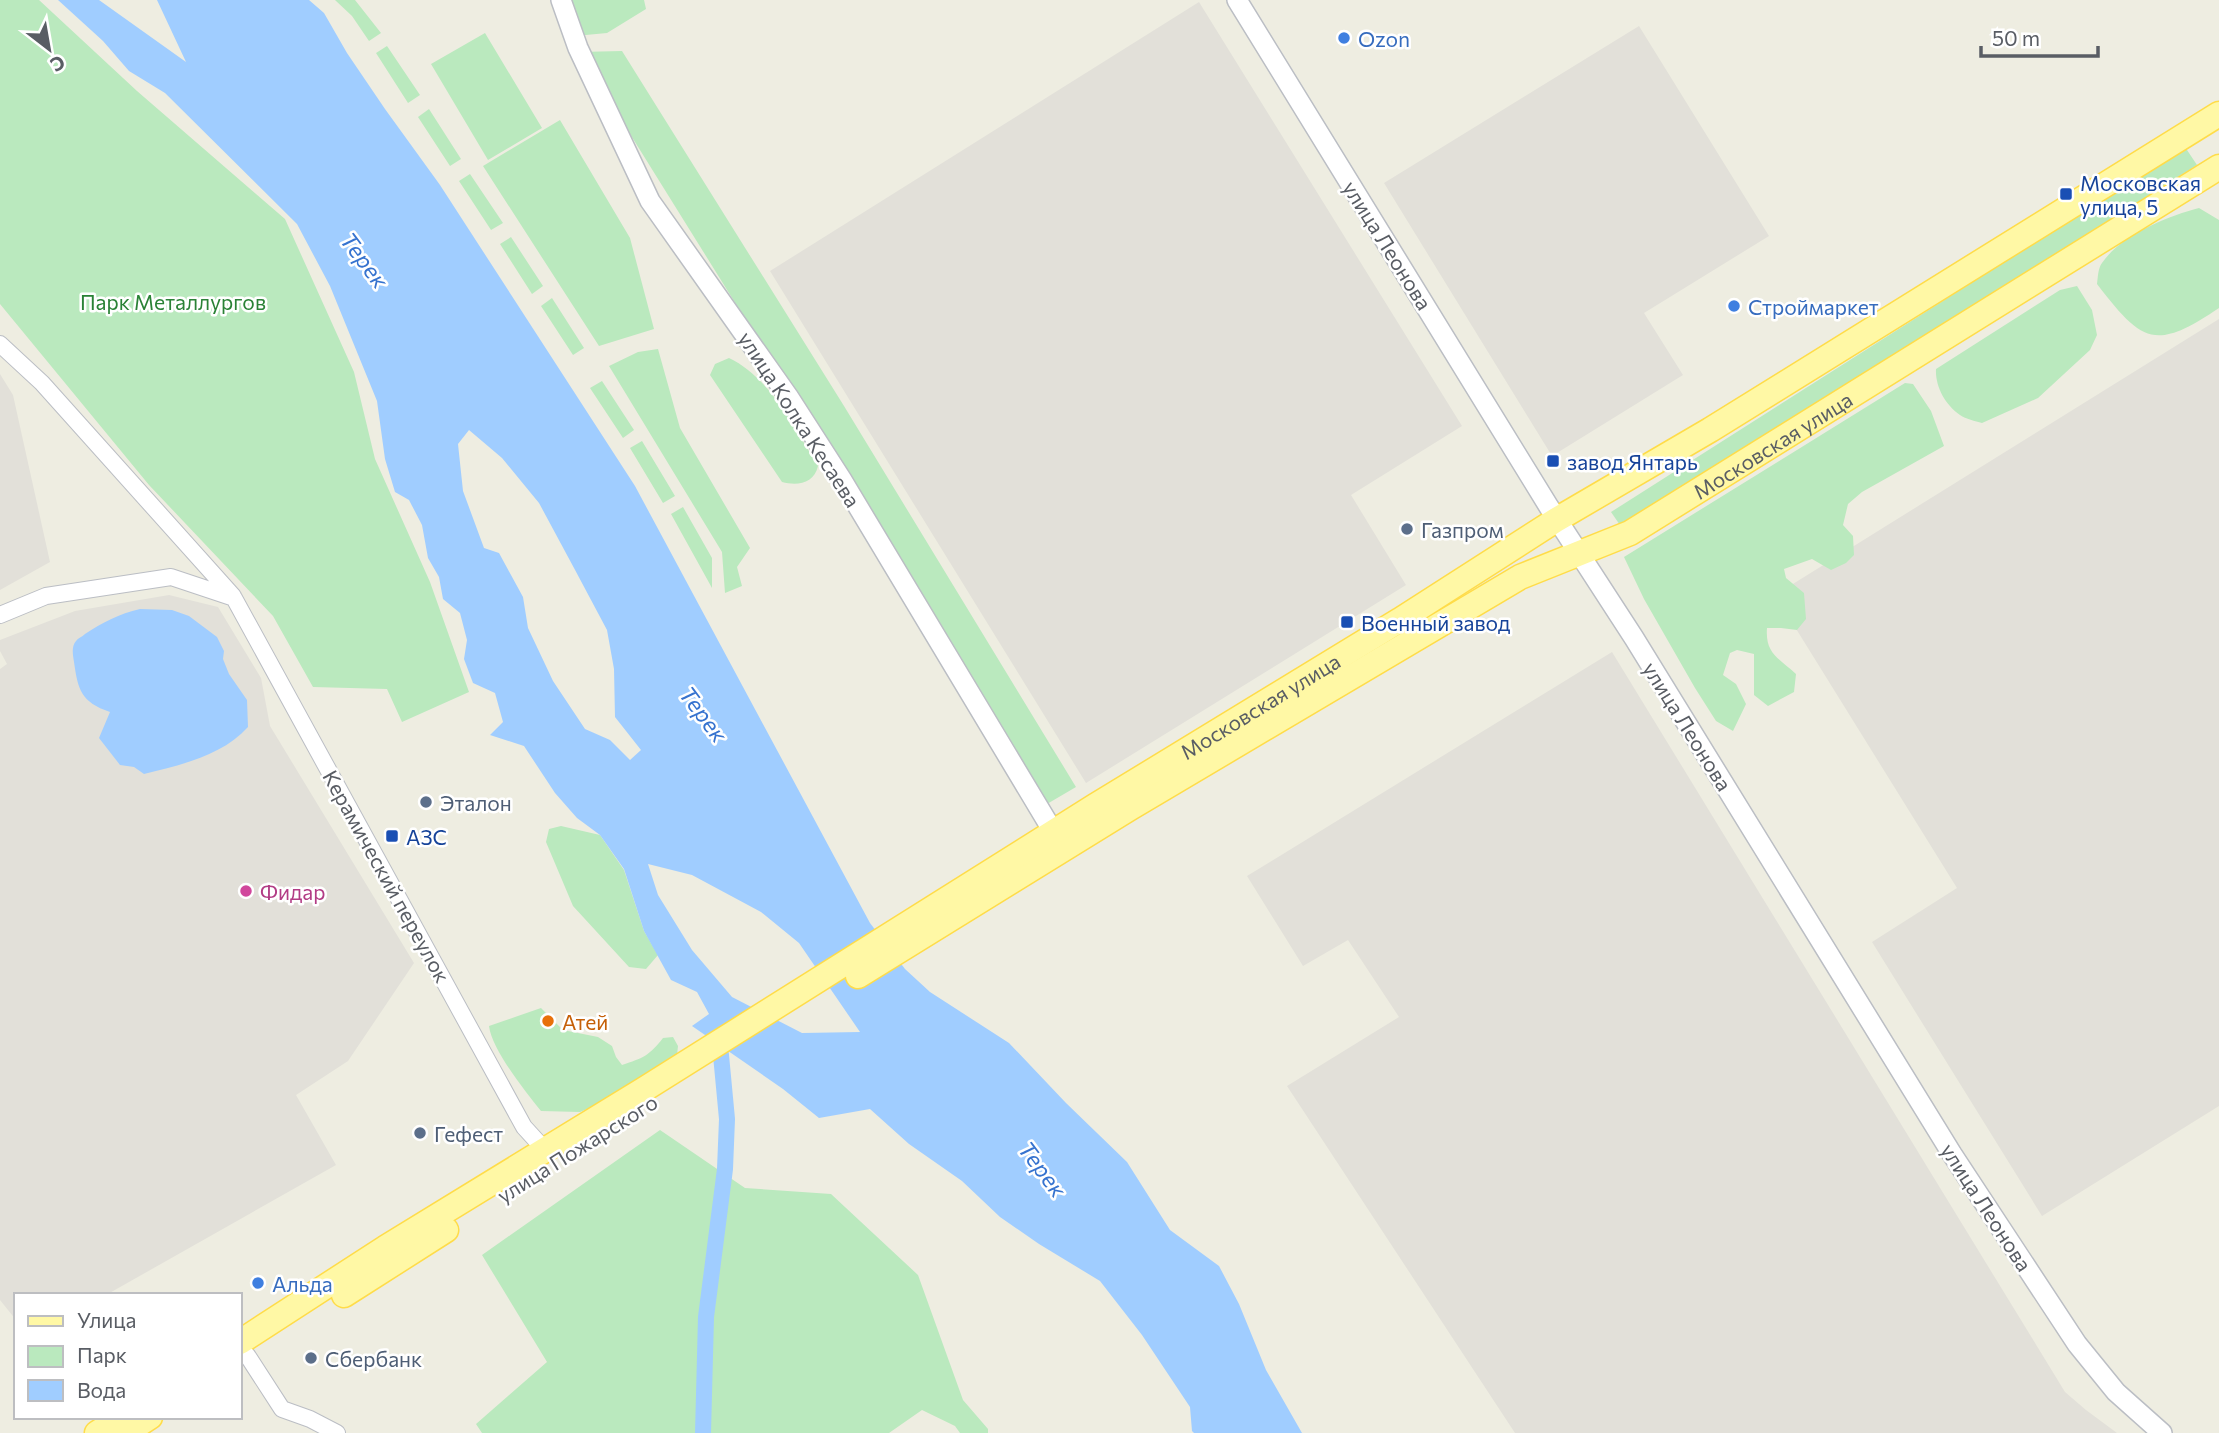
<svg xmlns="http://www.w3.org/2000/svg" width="2219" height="1433" font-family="Commissioner,sans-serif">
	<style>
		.industrial { fill: #e2e0d9 }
		.green { fill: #bae9be }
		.water { fill: #a0cdff; fill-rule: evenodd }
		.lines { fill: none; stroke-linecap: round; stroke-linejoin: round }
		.canal { stroke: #a0cdff; stroke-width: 16 }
		.minor-casing { stroke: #bbbec4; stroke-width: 18 }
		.tertiary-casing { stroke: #bbbec4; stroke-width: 22 }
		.primary-casing { stroke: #ffdc49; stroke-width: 27 }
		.minor { stroke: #fff; stroke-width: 16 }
		.tertiary { stroke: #fff; stroke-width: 19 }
		.primary { stroke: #fff8a5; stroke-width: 24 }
		.shop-dot { fill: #3f7fe0; stroke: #fff; stroke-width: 2.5 }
		.transit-dot { fill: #1a4fb4; stroke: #fff; stroke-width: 2.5 }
		.service-dot { fill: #5c6f8a; stroke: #fff; stroke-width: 2.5 }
		.hotel-dot { fill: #d1479c; stroke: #fff; stroke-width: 2.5 }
		.food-dot { fill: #e8710a; stroke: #fff; stroke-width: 2.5 }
		.labels { text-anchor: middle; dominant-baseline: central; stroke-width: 5; stroke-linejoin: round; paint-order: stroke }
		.shop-label { font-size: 21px; fill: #366cbe; stroke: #fff; text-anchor: start }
		.transit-label { font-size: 21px; fill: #164399; stroke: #fff; text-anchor: start }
		.street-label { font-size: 21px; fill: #595d64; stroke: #fff }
		.park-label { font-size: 21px; fill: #2a8236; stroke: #fff }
		.service-label { font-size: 21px; fill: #4e5e75; stroke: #fff; text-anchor: start }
		.hotel-label { font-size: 21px; fill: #b23c85; stroke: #fff; text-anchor: start }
		.food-label { font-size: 21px; fill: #c56008; stroke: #fff; text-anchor: start }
		.water-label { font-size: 23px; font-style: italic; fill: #3673cf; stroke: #fff }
	</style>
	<rect width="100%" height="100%" fill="#eeede1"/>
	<path class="industrial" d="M1199 2 1462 426 1351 495 1406 585 1086 783 770 271Z
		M1639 26 1769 236 1644 313 1683 375 1552 456 1384 183Z
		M2219 319V1106L2042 1216 1872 942 1957 888 1775 595Z
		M0 374 13 395 50 562 0 590Z
		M169 595 218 607 261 678 270 726 414 963 348 1061 296 1095 336 1165 106 1295H16V1320L0 1300V669L7 664 0 651V640L75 611Z
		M1612 652 2065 1392 2086 1410 2117 1433H1515L1287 1086 1399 1017 1348 940 1303 966 1247 876Z"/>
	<path class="green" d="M0 0H39L137 91 285 219 354 372 375 459 430 582 469 692 402 722 387 689 313 687 273 616 149 485 0 304Z
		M335 0H355L381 33 369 41 352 16Z
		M563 0H644L646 9 607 33 575 36Z
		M485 33 542 128 488 160 431 64Z
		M387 46 420 95 408 103 376 53Z
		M622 51 844 406 1076 787 1047 804 579 52Z
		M429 109 461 159 450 166 418 117Z
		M560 120 630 238 654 329 599 346 483 166Z
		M2185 147 2197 165 1622 528 1611 512Z
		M470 174 503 223 491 230 459 181Z
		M2199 208 2219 220V308C2154 352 2142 342 2097 284 2098 277 2098 268 2102 263 2121 235 2168 216 2199 208Z
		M511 237 543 286 532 294 500 244Z
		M2077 286 2092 310 2097 335 2090 350 2038 398 1982 423C1975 421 1966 419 1960 415 1945 405 1935 386 1936 369L2060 290Z
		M552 298 584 348 573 355 541 306Z
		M658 349 680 428 750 548 737 567 742 586 725 593 722 552 609 366 638 352Z
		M729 358C771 378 794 428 818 466 814 484 797 486 782 482L710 375 715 364Z
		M602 381 634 430 623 438 590 388Z
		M1905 383 1913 384 1931 411 1944 446 1862 492 1848 504 1843 525 1853 536 1854 555 1846 563 1831 570 1812 559 1784 569 1786 578 1804 593 1806 619 1797 630 1781 628H1767C1765 654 1779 658 1796 674L1794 692 1768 706 1754 695V654L1737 650 1730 653 1723 675 1736 684 1746 704 1733 731 1716 721 1695 688 1644 599 1624 557Z
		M642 441 675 496 663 503 630 448Z
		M683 507 712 558V588L671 514Z
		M561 826 600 835 624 870 644 931 658 955 646 969 629 967 573 906 546 842 549 829Z
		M541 1008 563 1030 598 1037 612 1046 616 1057 622 1065C643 1058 649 1056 663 1038L673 1037 678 1046 677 1055 601 1103 580 1112 541 1111C525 1091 492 1050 489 1026Z
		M660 1130 745 1188 831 1194 918 1275 963 1400 988 1429V1433H960L955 1426 922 1410 889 1433H482L476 1424 547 1362 482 1255Z"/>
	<path class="water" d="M58 0H99L186 62 157 0H309L324 13 347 53 385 109 440 185 635 486 870 923 905 969 930 992 1009 1043 1066 1103 1127 1162 1170 1230 1219 1266 1239 1304 1266 1370 1302 1433H1194L1192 1431 1190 1407 1142 1335 1100 1281 1039 1244 1000 1217 962 1181 909 1144 870 1109 819 1118 783 1089 692 1026 709 1014 697 992 671 980 644 931 624 869 600 835 577 818 555 793 524 746 490 735 503 722 495 693 473 683 464 659 467 640 460 613 443 599 439 577 428 558 422 525 409 500 395 492 385 459 377 401 330 286 297 224 165 93 129 71 103 41ZM469 430 502 458 539 503 574 568 607 630 614 669 615 717 641 750 630 760 610 740 585 729 553 681 528 628 523 597 499 553 484 548 463 491 458 444ZM648 864 692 875 761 912 799 943 860 1032 802 1033 732 997 692 950 658 895Z
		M140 609 172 610 189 616 217 637 224 651 223 659 229 674 247 700 248 727C222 756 180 765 144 774L134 767 120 765 99 738 110 712C81 702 78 690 74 662 73 655 71 647 76 641 78 638 82 637 85 634 103 622 119 614 140 609Z"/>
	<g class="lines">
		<path class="canal" d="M703 1433 706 1317 725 1169 727 1119 719 1034"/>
		<defs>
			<path id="minor" d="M0 344 42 383 233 596
				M0 615 46 596 171 577 234 598 524 1127 545 1150
				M247 1355 282 1409 310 1419 337 1433"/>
			<path id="tertiary" d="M561 0 578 48 650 201 788 396 842 480 1054 833
				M1237 0 1549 507 1634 638 1952 1154 2077 1344 2116 1392 2162 1433"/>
			<g id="primary">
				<path id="s1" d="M858 976 1130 808 1520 577 1630 533 2219 167"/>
				<path d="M344 1295 446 1230"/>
				<path id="s2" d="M240 1342 385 1248 643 1090 1095 806 1400 620 1556 520 1710 430 2219 114"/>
				<path d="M97 1433 122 1417"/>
				<path d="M125 1433 150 1417"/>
			</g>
		</defs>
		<use href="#minor" class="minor-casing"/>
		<use href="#tertiary" class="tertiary-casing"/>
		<use href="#primary" class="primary-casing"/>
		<use href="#minor" class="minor"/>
		<use href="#tertiary" class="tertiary"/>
		<use href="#primary" class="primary"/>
	</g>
	<g class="shop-dot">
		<circle cx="1344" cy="38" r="7"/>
		<circle cx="1734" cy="306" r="7"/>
		<circle cx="258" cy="1283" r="7"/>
	</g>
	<g class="transit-dot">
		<rect x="2059" y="187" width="14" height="14" rx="3.5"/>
		<rect x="1546" y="454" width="14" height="14" rx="3.5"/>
		<rect x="1340" y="615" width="14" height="14" rx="3.5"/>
		<rect x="385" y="829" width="14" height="14" rx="3.5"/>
	</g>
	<g class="service-dot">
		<circle cx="1407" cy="529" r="7"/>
		<circle cx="426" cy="802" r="7"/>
		<circle cx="420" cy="1133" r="7"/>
		<circle cx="311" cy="1358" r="7"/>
	</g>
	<circle class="hotel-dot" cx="246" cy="891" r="7"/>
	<circle class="food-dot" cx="548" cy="1021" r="7"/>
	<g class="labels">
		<g class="shop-label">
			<text x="1358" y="38">Ozon</text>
			<text x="1748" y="306">Строймаркет</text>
			<text x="272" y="1283">Альда</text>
		</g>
		<g class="transit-label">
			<text x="2080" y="182">Московская<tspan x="2080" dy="24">улица, 5</tspan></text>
			<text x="1567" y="461">завод Янтарь</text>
			<text x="1361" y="622">Военный завод</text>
			<text x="406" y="836">АЗС</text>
		</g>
		<g class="street-label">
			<text transform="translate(1388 245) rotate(58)">улица Леонова</text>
			<text transform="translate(800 419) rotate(57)">улица Колка Кесаева</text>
			<text stroke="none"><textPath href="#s1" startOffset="1059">Московская улица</textPath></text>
			<text stroke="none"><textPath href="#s2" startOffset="1202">Московская улица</textPath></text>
			<text transform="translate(1688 726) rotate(58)">улица Леонова</text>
			<text transform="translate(387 876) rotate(61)">Керамический переулок</text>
			<text transform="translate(577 1148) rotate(-32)">улица Пожарского</text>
			<text transform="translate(1987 1207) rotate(57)">улица Леонова</text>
		</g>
		<g class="park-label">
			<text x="173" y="301">Парк Металлургов</text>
		</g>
		<g class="service-label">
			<text x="1421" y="529">Газпром</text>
			<text x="440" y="802">Эталон</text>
			<text x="434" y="1133">Гефест</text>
			<text x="325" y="1358">Сбербанк</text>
		</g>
		<g class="hotel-label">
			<text x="260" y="891">Фидар</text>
		</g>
		<g class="food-label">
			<text x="562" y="1021">Атей</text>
		</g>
		<g class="water-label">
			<text transform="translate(365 260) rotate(53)">Терек</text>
			<text transform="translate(704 714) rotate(53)">Терек</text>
			<text transform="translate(1043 1169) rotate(53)">Терек</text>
		</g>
	</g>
	<rect x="14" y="1293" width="228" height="126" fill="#ffffff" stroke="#bdbec1" stroke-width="2"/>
	<rect x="28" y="1316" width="35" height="10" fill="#fff8a5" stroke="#bdbec1" stroke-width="2"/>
	<text x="77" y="1328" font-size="21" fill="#595d64">Улица</text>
	<rect x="28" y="1346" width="35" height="21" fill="#bae9be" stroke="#bdbec1" stroke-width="2"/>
	<text x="77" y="1363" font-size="21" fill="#595d64">Парк</text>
	<rect x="28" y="1380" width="35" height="21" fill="#a0cdff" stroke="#bdbec1" stroke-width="2"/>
	<text x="77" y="1398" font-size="21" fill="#595d64">Вода</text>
	<g transform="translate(49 49) rotate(149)" stroke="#ffffff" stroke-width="5" paint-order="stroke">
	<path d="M0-5L12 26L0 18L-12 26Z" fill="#595d64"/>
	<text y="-10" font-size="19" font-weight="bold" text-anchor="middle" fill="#595d64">С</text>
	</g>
	<path d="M1981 46v10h117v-10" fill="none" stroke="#595d64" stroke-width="3.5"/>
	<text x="1992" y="46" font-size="21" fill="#595d64" stroke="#ffffff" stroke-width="5" paint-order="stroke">50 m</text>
</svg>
